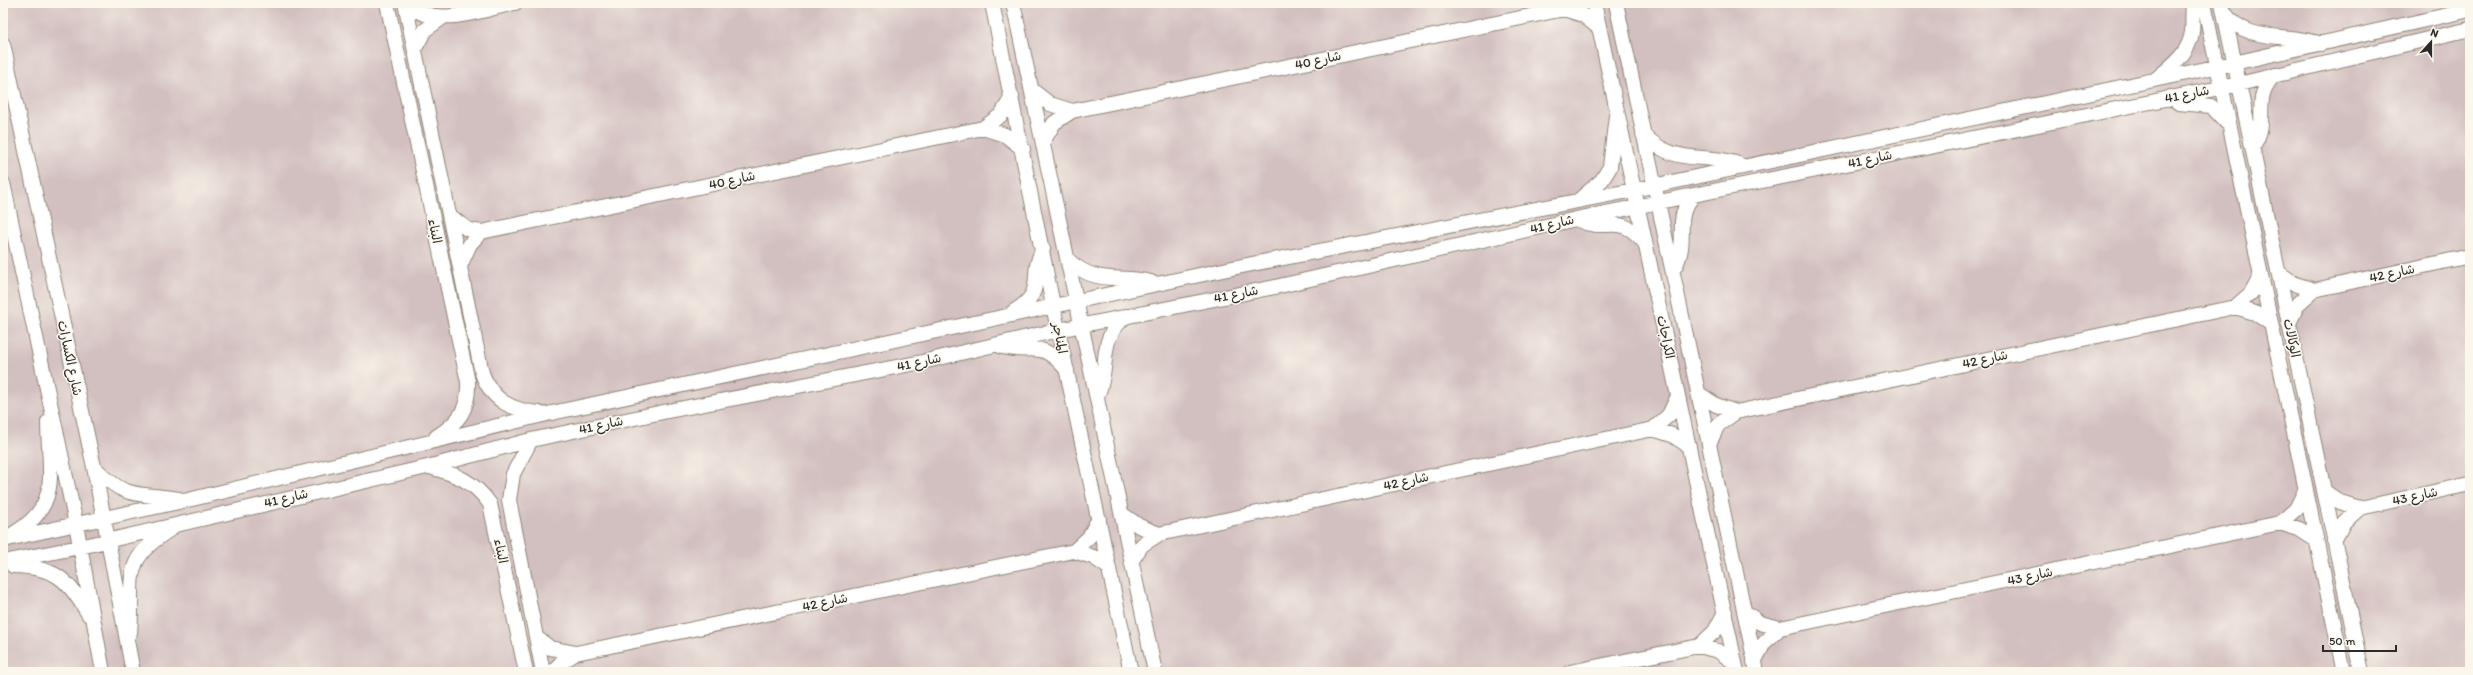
<svg xmlns="http://www.w3.org/2000/svg" width="2473" height="675" font-family="Itim,'Playpen Sans Arabic',sans-serif">
	<style>
		.industrial { fill: #d2bfbf }
		.lines { fill: none; stroke-linecap: round; stroke-linejoin: round }
		.minor-casing { stroke: #8f8576; stroke-width: 16 }
		.minor { stroke: #fff; stroke-width: 14 }
		.labels { text-anchor: middle; dominant-baseline: central; stroke-width: 3; stroke-linejoin: round; paint-order: stroke }
		.street-label { font-size: 13px; fill: #2b2b2b; stroke: #fbf7ec }
	</style>
	<rect width="100%" height="100%" fill="#fbf7ec"/>
	<filter id="ink" filterUnits="userSpaceOnUse"><feTurbulence type="fractalNoise" baseFrequency=".025" numOctaves="2"/><feDisplacementMap in="SourceGraphic" scale="8" xChannelSelector="R" yChannelSelector="G"/><feConvolveMatrix kernelMatrix="1 2 1 2 8 2 1 2 1" color-interpolation-filters="sRGB"/></filter>
	<filter id="wash" filterUnits="userSpaceOnUse"><feTurbulence type="fractalNoise" baseFrequency=".012" numOctaves="4" result="noise"/><feDisplacementMap in="SourceGraphic" scale="16" xChannelSelector="R" yChannelSelector="G"/><feGaussianBlur stdDeviation="0.9" result="paint"/><feColorMatrix in="noise" values="0 0 0 0 0 0 0 0 0 0 0 0 0 0 0 0 0 1.4 0 .05"/><feComposite in="paint" operator="in"/></filter>
	<g filter="url(#wash)">
		<rect width="100%" height="100%" fill="#f3dfc2"/>
		<path class="industrial" d="M3 3H2470V672H3Z"/>
	</g>
	<g filter="url(#ink)">
		<g class="lines">
			<defs>
				<path id="minor" d="M387 3 468 382C469 410 459 422 436 437
					M405 3 482 373C492 401 511 410 539 413
					M407 3C432 30 484 9 515 3
					M992 3 1058 330 1131 672
					M1013 3 1155 672
					M1594 3 1737 672
					M1616 3 1757 672
					M2204 3 2344 672
					M2222 3 2362 672
					M1564 9 1583 15 1599 28
					M2224 12C2246 45 2289 32 2321 44
					M3 44 94 467 133 672
					M415 48 425 30 442 18
					M2156 79C2172 65 2189 54 2192 32 2193 22 2192 13 2193 3
					M1032 90 1050 104 1072 111
					M2170 97 2179 103 2211 106 2227 123
					M983 128 1005 135 1023 149
					M1643 134C1677 169 1705 150 1743 166
					M1043 142 1054 123 1072 111 1564 9 1573 3
					M2252 147C2272 122 2249 98 2275 75
					M3 183 76 524 103 672
					M1579 200 1602 180 1610 167 1616 115
					M449 215 467 229 481 232 983 128 1001 115 1012 97
					M1578 220C1609 234 1619 211 1645 243
					M1068 260C1096 286 1119 274 1151 282
					M460 266 470 244 481 232
					M1673 270C1692 240 1670 217 1695 195
					M2278 272 2295 284 2314 290
					M2235 307 2251 293 2261 274
					M1013 312C1049 290 1027 278 1043 249
					M2289 323 2298 304 2314 290 2470 256
					M1002 347C1036 355 1039 338 1067 370
					M1698 393 1716 405 1736 412
					M1098 394C1111 363 1096 341 1126 316
					M1653 429 1669 415 1678 396
					M531 440 513 474 509 500 543 672
					M1709 444 1718 425 1736 412 2235 307 2255 313 2271 324
					M94 467C127 501 136 492 179 499
					M430 467C455 474 474 481 490 504L526 672
					M2324 491 2340 502 2360 508
					M1122 514 1139 526 1159 534
					M2280 523 2296 509 2306 489
					M13 534C63 505 48 471 48 422
					M3 540 188 500 547 414 1237 267 1634 190 2234 63 2470 10
					M2334 541 2344 522 2360 508 2470 484
					M1074 551 1089 537 1099 518
					M3 562 80 547 427 467 531 440 668 411 922 362 1058 330 1275 287 1576 219 2239 84 2470 29
					M1131 562 1142 545 1159 534 1653 429 1672 435 1689 446
					M13 566C57 567 67 579 89 615
					M1744 611 1760 623 1780 628 2280 523 2299 529 2316 540
					M130 633C135 579 118 562 171 529
					M536 637 550 648 576 653 1074 551 1093 557 1109 568
					M1699 646 1715 631 1725 612
					M1754 662 1764 643 1780 628
					M552 672 562 662 576 653
					M1570 672 1699 646 1718 651 1735 663"/>
			</defs>
			<use href="#minor" class="minor-casing"/>
			<use href="#minor" class="minor"/>
		</g>
	</g>
	<g class="labels">
		<g class="street-label">
			<text transform="translate(1318 60) rotate(-12)">شارع 40</text>
			<text transform="translate(2187 94) rotate(-11)">شارع 41</text>
			<text transform="translate(1870 159) rotate(-12)">شارع 41</text>
			<text transform="translate(732 180) rotate(-12)">شارع 40</text>
			<text transform="translate(1552 224) rotate(-13)">شارع 41</text>
			<text transform="translate(435 231) rotate(78)">البناء</text>
			<text transform="translate(2392 273) rotate(-12)">شارع 42</text>
			<text transform="translate(1236 294) rotate(-11)">شارع 41</text>
			<text transform="translate(1666 337) rotate(78)">الكراجات</text>
			<text transform="translate(1060 338) rotate(79)">المناجر</text>
			<text transform="translate(2292 338) rotate(78)">الوكالات</text>
			<text transform="translate(70 358) rotate(78)">شارع الكسارات</text>
			<text transform="translate(1985 359) rotate(-12)">شارع 42</text>
			<text transform="translate(919 362) rotate(-12)">شارع 41</text>
			<text transform="translate(601 425) rotate(-12)">شارع 41</text>
			<text transform="translate(1406 481) rotate(-12)">شارع 42</text>
			<text transform="translate(2415 496) rotate(-12)">شارع 43</text>
			<text transform="translate(286 498) rotate(-13)">شارع 41</text>
			<text transform="translate(501 551) rotate(78)">البناء</text>
			<text transform="translate(2030 576) rotate(-12)">شارع 43</text>
			<text transform="translate(825 602) rotate(-12)">شارع 42</text>
		</g>
	</g>
	<rect width="2473" height="675" fill="none" stroke="#fbf7ec" stroke-width="16"/>
	<g transform="translate(2431 42) rotate(21)" stroke="#fbf7ec" stroke-width="3" paint-order="stroke">
	<path d="M0-3L7 15L0 10L-7 15Z" fill="#2b2b2b"/>
	<text y="-6" font-size="11" font-weight="bold" text-anchor="middle" fill="#2b2b2b">N</text>
	</g>
	<path d="M2323 645v6h73v-6" fill="none" stroke="#2b2b2b" stroke-width="2"/>
	<text x="2329" y="645" font-size="12" fill="#2b2b2b" stroke="#fbf7ec" stroke-width="3" paint-order="stroke">50 m</text>
</svg>
